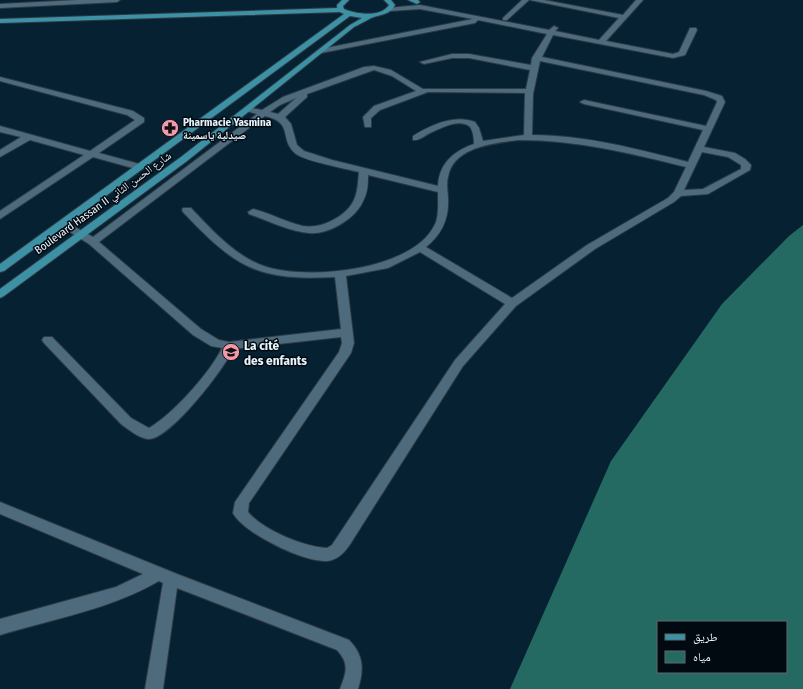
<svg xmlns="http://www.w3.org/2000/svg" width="803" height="689" font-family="'Fira Sans Condensed','Noto Naskh Arabic',sans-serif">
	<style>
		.water { fill: #246a62; fill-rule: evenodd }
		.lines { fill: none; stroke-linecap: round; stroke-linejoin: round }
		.minor-casing { stroke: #2e3a44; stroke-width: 2 }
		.major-casing { stroke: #2e3a44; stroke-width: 2 }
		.minor { fill: #4e6b7d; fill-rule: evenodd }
		.major { fill: #3d91a5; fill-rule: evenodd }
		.labels { text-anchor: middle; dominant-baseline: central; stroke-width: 3; stroke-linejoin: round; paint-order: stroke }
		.far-poi-label { font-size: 11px; font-weight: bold; fill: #e7f4fd; stroke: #020a11; text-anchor: start }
		.far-street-label { font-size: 11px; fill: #e7f4fd; stroke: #020a11 }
		.poi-label { font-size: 13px; font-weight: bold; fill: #e7f4fd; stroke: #020a11; text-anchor: start }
	</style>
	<rect width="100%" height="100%" fill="#062232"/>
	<path class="water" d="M803 225V689H510L611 461 722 304 789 236ZM658 622H786V672H658Z"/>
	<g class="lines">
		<defs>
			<path id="minor" d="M78 0H120L117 2 0 8V4Z
				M522 0H529L507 20H503V18Z
				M530 0H544L623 15 636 0H643L606 41 673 54 679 52 690 28H696L697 30 685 55 673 58 553 35 542 57 706 91 722 96 725 102 704 147 735 153 745 159 751 165 750 170 708 194 681 196 674 202 595 249 516 306 463 366 354 538C348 548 340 560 327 561 305 563 243 533 233 513L235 502 339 352 342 343 341 337 233 349C225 368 169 441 148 439 139 438 129 430 121 424L44 343 42 340 44 337H52L131 418 149 428C172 415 210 373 222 348L211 346 193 335 89 244 57 224 62 221 66 222 93 237 257 114 246 111V107L262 110 283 97 364 67 374 66 391 70 423 89H526L530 70 469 58H452L424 64 420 62 452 54H469L531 65 532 58 547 34 478 20 475 23 321 53 317 51 321 49 473 19 420 9 390 11 387 9 388 8 420 5 549 30 554 26 558 28 555 31 599 40 619 18ZM540 61 704 95 716 100 717 102 706 126 584 100 580 102 584 104 703 130 688 162C637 149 585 135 532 135L533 94ZM374 70 392 76 416 91 374 106 363 117 365 127H371V118L380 110 428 92 525 93 524 135 483 141 479 128 475 122C454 114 431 125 413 136V140C419 141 424 136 430 133 439 129 459 118 469 126 473 129 474 139 474 144 454 151 439 163 438 186L332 160 304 151 297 145 291 124 285 117 307 97V94ZM296 98 278 114 270 112 280 105ZM265 116C295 123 278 139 296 154 308 162 344 168 359 172 358 182 358 193 353 202 344 218 320 229 303 226 285 222 270 213 253 209L248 212 249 214C269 221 288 231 309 233 329 235 357 218 364 199 368 191 368 183 368 175L438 192C438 202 439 213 436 222 417 271 303 282 261 265 233 254 211 229 191 208H183L182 210 183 212C236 268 257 281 335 277L341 329 229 342 219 340 201 329 99 242ZM519 140C576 140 630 153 686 167L674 192 668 198 587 245 512 298 426 247C442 234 449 219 448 199 448 192 446 184 448 177 453 147 494 143 519 140ZM702 152 728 157 741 165V169L703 189 684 190ZM420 252 505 304 455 360 332 545 327 548C304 547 263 530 248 512L249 503 351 353 354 343 346 276 388 268Z
				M0 77 133 111 144 118V122L99 153 143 165 145 167 140 170 93 157 0 219V211L84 155 30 140 0 157V150L21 137 0 132V126L90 151 135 120 127 115 0 81Z
				M0 502 177 574 349 640C364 655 364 670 358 689H340C346 673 350 664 337 650L177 588 163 689H145L163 583 159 581C111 609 53 619 0 635V619L116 587 143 574 0 514Z"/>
			<path id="major" d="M342 0H349L343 6 344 9C355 14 381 18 389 5L384 0H391L395 5C390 15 381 14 371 18 366 21 360 24 354 27L187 161 4 296 0 298V289L181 157 350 25 362 18 350 16 4 271 0 272V264L344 14 340 12 0 23V19L337 8V5Z
				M408 0H418L420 2 417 4Z"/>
		</defs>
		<use href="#minor" class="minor-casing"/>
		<use href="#major" class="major-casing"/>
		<use href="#minor" class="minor"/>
		<use href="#major" class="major"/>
	</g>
	<defs>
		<symbol id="pharmacy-disc" viewBox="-11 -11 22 22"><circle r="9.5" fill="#f39aaa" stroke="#020a11"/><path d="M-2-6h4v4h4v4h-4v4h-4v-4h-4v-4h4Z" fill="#111"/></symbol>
		<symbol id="school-disc" viewBox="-11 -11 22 22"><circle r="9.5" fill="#f39aaa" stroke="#020a11"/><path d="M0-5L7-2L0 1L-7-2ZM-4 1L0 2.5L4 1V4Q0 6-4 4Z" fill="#111"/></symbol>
	</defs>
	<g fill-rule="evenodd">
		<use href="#pharmacy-disc" x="160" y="118" width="20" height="20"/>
		<use href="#school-disc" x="221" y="342" width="20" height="20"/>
	</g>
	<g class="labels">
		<g class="far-poi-label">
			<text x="183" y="122">Pharmacie Yasmina<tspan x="183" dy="13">صيدلية ياسمينة</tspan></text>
		</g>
		<g class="far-street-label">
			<text transform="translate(103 203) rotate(-36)">Boulevard Hassan II شارع الحسن الثاني</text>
		</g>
		<g class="poi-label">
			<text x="244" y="345">La cité<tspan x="244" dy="15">des enfants</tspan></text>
		</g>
	</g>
	<rect x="657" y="621" width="130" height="52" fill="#020a11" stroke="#5e686f"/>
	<rect x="665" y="634" width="20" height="6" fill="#3d91a5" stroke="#5e686f"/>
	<text x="693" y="641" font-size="12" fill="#e7f4fd">طريق</text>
	<rect x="665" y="651" width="20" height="12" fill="#246a62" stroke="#5e686f"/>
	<text x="693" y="661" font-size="12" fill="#e7f4fd">مياه</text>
</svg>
